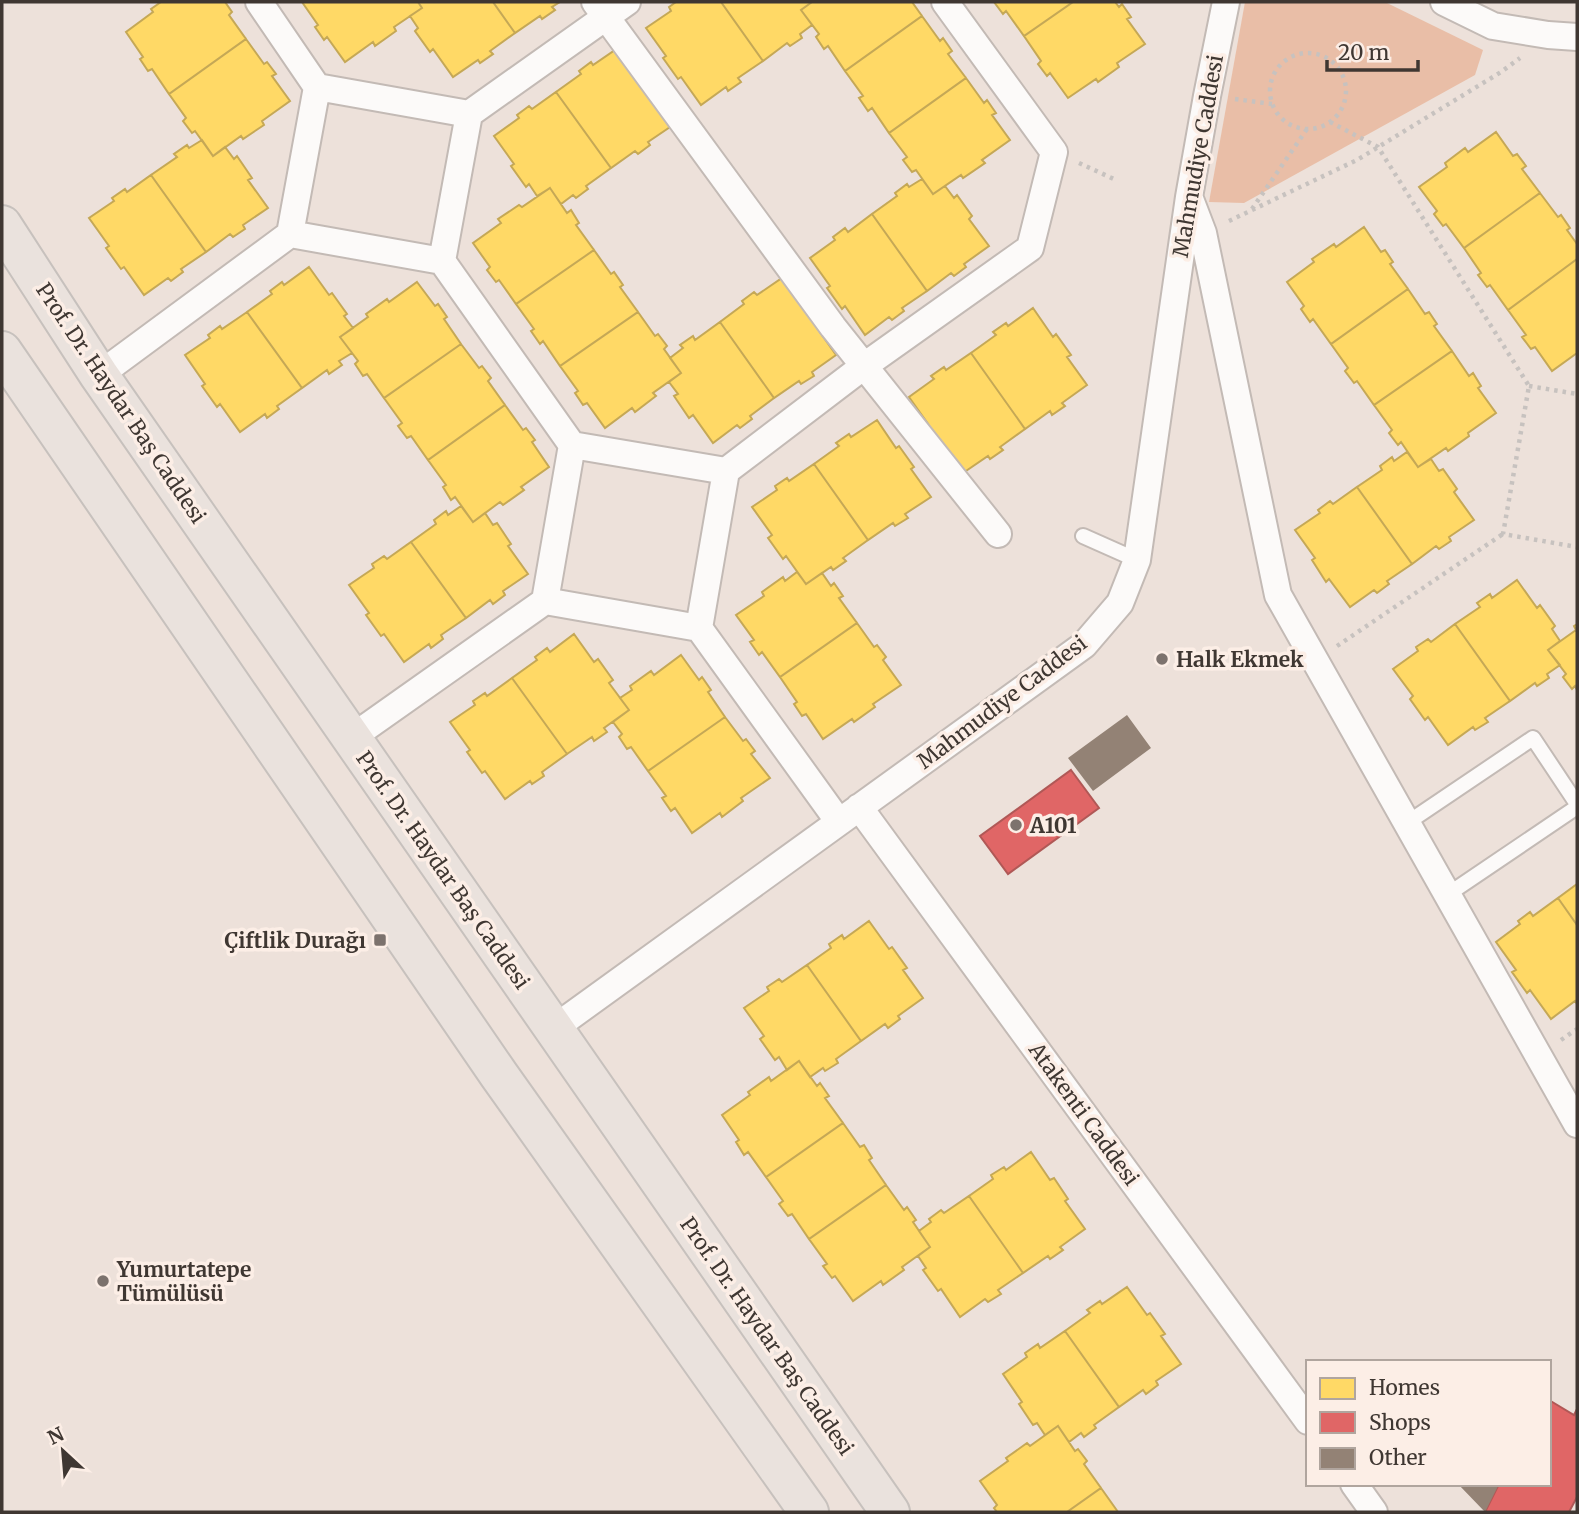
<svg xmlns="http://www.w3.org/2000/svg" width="1579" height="1514" font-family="Merriweather,serif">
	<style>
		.green { fill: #e9bea7 }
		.homes { fill: #ffd966; stroke: #c5a856; stroke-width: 2 }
		.shops { fill: #e06666; stroke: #b05856; stroke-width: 2 }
		.building { fill: #938275 }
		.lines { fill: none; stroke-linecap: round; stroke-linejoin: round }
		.lane-casing { stroke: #c3bab5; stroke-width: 18 }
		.street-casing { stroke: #c3bab5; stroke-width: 30 }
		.primary-casing { stroke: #c7c1bd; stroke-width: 42 }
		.path { stroke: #c7c2bf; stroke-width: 4.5; stroke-dasharray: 3.5 5; stroke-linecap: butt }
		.lane { stroke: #fcfaf9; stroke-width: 14 }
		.street { stroke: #fcfaf9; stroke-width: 26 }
		.primary { stroke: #eae2dd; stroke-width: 38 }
		.poi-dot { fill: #7c726d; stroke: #fceee6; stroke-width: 2.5 }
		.labels { text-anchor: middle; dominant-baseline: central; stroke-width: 7; stroke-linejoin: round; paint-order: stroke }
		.street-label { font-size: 21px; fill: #3f3732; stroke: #fceee6 }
		.poi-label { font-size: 21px; font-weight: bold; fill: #3f3732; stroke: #fceee6; text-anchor: start }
	</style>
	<rect width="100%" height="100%" fill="#ede1da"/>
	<path class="green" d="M1245 2H1385L1483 50 1475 75 1244 203 1209 202Z"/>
	<path class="homes" d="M161 2H225L232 12 229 15 246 39 169 94 152 69 148 71 140 59 143 57 126 32 153 12 151 9Z
		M302 2H418L422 8 394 27 396 31 375 46 373 42 345 62 327 37 324 40 315 27 318 25Z
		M418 2H493L515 33 490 51 493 54 480 63 478 60 453 77 433 49 430 52 415 31 418 28 410 16 422 8Z
		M493 2H560L552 7 555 10 542 19 540 16 515 33Z
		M676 2H721L763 61 738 78 741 82 728 91 726 87 701 105 681 77 678 79 663 58 666 56 646 28 671 11 669 7Z
		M721 2H812L801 10 812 25 800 34 802 38 790 46 787 43 763 61Z
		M812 2H912L922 16 845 71 828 46 824 49 816 37 819 34 801 10Z
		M994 2H1073L1024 36 1006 11 1003 14Z
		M1073 2H1115L1119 7 1122 4 1131 17 1127 19 1145 44 1117 63 1119 67 1098 82 1096 79 1068 98 1050 73 1047 76 1038 64 1041 61 1024 36Z
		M922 16 940 41 943 38 952 51 948 54 966 78 889 133 872 108 868 111 859 98 863 96 845 71Z
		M246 39 264 64 267 62 276 74 272 76 290 101 262 121 264 125 243 139 241 136 213 156 195 131 192 133 183 121 186 118 169 94Z
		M618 48 673 125 648 142 650 145 638 154 635 151 611 168 556 92 581 74 579 71 591 62 593 65Z
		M966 78 984 103 987 100 996 113 992 115 1010 140 982 160 985 163 963 178 961 175 933 194 916 170 912 172 903 160 907 157 889 133Z
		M556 92 611 168 586 186 588 189 576 198 573 195 561 204 550 188 537 196 529 184 526 187 511 166 514 164 494 136 519 118 517 115 529 106 532 109Z
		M1496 132 1513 156 1517 154 1526 166 1522 169 1540 193 1464 248 1446 224 1443 226 1434 214 1437 211 1419 187 1447 167 1445 163 1465 148 1468 152Z
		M202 140 213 156 225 147 234 159 237 156 252 178 248 180 268 208 243 225 245 229 233 237 230 234 206 252 151 175 177 157 174 154 187 145 189 148Z
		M151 175 206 252 181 269 183 272 171 281 168 278 144 295 124 267 121 269 106 248 109 246 89 218 114 201 112 198 125 189 127 192Z
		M922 179 933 194 945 186 954 198 957 195 972 216 969 219 989 246 964 264 966 267 954 276 951 273 927 291 872 214 897 196 895 193 907 184 909 187Z
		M550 188 567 213 571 210 579 223 576 225 594 250 516 304 499 280 496 282 487 270 490 267 473 243 501 223 498 219 519 205 522 207Z
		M1540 193 1558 217 1561 215 1570 228 1567 230 1577 244V259L1508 310 1490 285 1487 287 1478 275 1481 273 1464 248Z
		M872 214 927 291 902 308 904 311 892 320 889 317 865 335 845 306 842 309 827 288 830 286 810 258 835 240 833 237 845 228 848 232Z
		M1364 227 1381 252 1385 250 1393 262 1390 264 1408 289 1331 344 1313 319 1310 322 1301 309 1304 306 1287 282 1314 262 1312 259 1334 244 1336 247Z
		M594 250 611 274 614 272 623 285 620 287 638 312 560 366 543 341 540 344 531 331 534 329 516 304Z
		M1577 259V353L1552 371 1535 347 1531 349 1522 337 1526 335 1508 310Z
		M309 267 329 295 332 293 347 314 344 316 353 328 340 337 352 353 339 361 342 365 329 374 327 370 302 388 247 312 272 294 270 291 282 282 284 285Z
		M782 278 836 355 812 372 814 376 801 384 799 381 774 398 720 322 744 304 742 301 754 292 757 295Z
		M417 282 435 306 438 304 447 317 444 319 461 344 384 398 367 374 363 376 355 364 358 361 340 337 368 317 366 314 387 299 389 302Z
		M1408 289 1425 314 1429 312 1437 324 1434 326 1452 351 1374 405 1357 381 1354 383 1345 371 1348 368 1331 344Z
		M1033 308 1053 337 1056 334 1071 355 1067 357 1087 385 1062 403 1065 406 1052 415 1050 411 1025 429 971 353 996 335 993 332 1006 323 1008 326Z
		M247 312 302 388 277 406 279 409 267 418 265 414 240 432 220 404 217 407 202 386 205 384 185 355 210 338 208 335 220 326 222 329Z
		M638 312 655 336 658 334 667 346 664 349 681 373 653 393 656 396 635 412 632 408 605 428 587 403 583 405 575 393 578 391 560 366Z
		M720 322 774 398 750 416 752 419 740 428 737 425 713 443 693 415 689 418 674 396 678 394 669 382 681 373 670 358 683 348 680 345 693 336 695 340Z
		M461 344 479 368 482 366 491 378 488 381 505 405 428 460 411 436 407 438 398 426 402 423 384 398Z
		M1452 351 1469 376 1473 373 1481 386 1478 388 1496 413 1468 433 1469 436 1448 451 1446 448 1418 467 1401 442 1398 445 1389 433 1392 430 1374 405Z
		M971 353 1025 429 1000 447 1003 450 990 459 988 456 963 473 925 427 928 424 909 397 934 379 931 376 944 367 946 370Z
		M505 405 523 430 526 428 535 440 532 442 549 467 521 487 524 490 503 505 500 502 473 522 455 497 451 500 443 487 446 485 428 460Z
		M877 420 896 448 899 446 914 467 911 469 931 497 905 514 908 518 895 526 893 523 868 540 814 464 839 446 836 443 849 434 851 437Z
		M1407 452 1418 467 1431 459 1439 471 1443 469 1457 489 1454 492 1474 520 1449 537 1451 541 1439 549 1436 546 1412 564 1357 487 1382 470 1380 466 1392 457 1394 461Z
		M814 464 868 540 843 558 846 561 833 570 831 567 806 584 786 556 783 559 768 538 772 535 752 507 777 490 775 486 787 478 789 481Z
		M1357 487 1412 564 1387 581 1389 584 1377 593 1374 590 1350 607 1329 579 1326 582 1312 560 1315 558 1295 530 1320 513 1318 510 1330 501 1333 504Z
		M461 506 473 522 485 513 493 525 497 523 511 544 508 546 528 574 503 591 505 595 493 604 490 600 466 618 411 542 436 524 434 520 446 511 448 515Z
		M411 542 466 618 441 635 443 639 431 648 429 644 404 662 384 634 381 636 366 615 369 613 349 585 374 568 372 564 384 556 387 559Z
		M797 572 806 584 822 573 831 586 834 583 843 596 839 598 857 623 780 677 762 652 759 655 750 642 754 640 736 615 764 596 762 592 783 577 785 581Z
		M1517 580 1537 608 1540 605 1555 626 1552 629 1560 641 1548 650 1560 665 1547 674 1549 678 1537 686 1535 683 1510 701 1455 624 1480 607 1477 603 1490 594 1492 598Z
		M857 623 874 647 877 645 886 657 883 660 901 685 873 704 875 707 854 722 852 719 823 739 806 714 802 716 794 704 797 702 780 677Z
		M1455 624 1510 701 1485 718 1488 722 1475 730 1473 727 1448 745 1428 717 1425 720 1410 699 1413 696 1393 669 1418 651 1416 647 1428 639 1431 642Z
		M1577 624V690L1575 686 1572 689 1563 677 1566 674 1548 650 1576 630 1574 626Z
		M574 634 594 662 598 659 613 680 609 683 629 710 604 728 607 732 594 741 592 737 567 754 512 678 537 660 535 657 547 648 550 652Z
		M681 655 699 680 702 677 711 690 708 692 725 717 648 771 631 747 627 749 619 737 622 734 613 722 629 710 620 698 632 690 630 686 651 671 654 675Z
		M512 678 567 754 542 772 544 776 532 784 530 781 505 799 485 771 482 773 467 752 470 750 450 722 475 705 473 701 485 693 487 696Z
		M725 717 743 741 746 739 755 751 751 754 770 778 741 798 743 801 722 817 720 813 692 833 675 808 671 811 662 798 666 796 648 771Z
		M1577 884V925L1558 898Z
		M1558 898 1577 925V1004L1575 1001 1551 1019 1530 990 1527 993 1512 972 1516 970 1496 942 1520 924 1518 921 1530 912 1533 916Z
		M869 921 889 949 892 947 907 968 903 970 923 998 898 1016 900 1019 888 1028 885 1024 861 1041 807 965 831 948 829 944 842 935 844 939Z
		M807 965 861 1041 836 1059 838 1063 825 1071 823 1068 810 1077 799 1061 787 1070 779 1057 775 1060 760 1039 764 1036 744 1008 769 991 767 987 779 979 782 982Z
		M799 1061 817 1086 820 1083 829 1096 825 1098 843 1123 766 1177 748 1152 744 1155 736 1142 739 1140 722 1115 750 1095 748 1092 769 1077 771 1081Z
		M843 1123 860 1147 864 1145 872 1158 869 1160 886 1185 809 1239 792 1214 788 1216 779 1204 783 1201 766 1177Z
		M1031 1152 1050 1180 1054 1178 1068 1199 1065 1201 1085 1229 1060 1247 1063 1250 1050 1259 1048 1256 1023 1273 969 1196 993 1179 991 1175 1004 1167 1006 1170Z
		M886 1185 904 1210 907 1207 916 1220 913 1222 930 1247 902 1267 904 1270 883 1285 881 1281 853 1301 835 1276 832 1278 823 1266 827 1264 809 1239Z
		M969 1196 1023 1273 998 1290 1001 1294 988 1302 985 1299 960 1317 941 1289 938 1291 923 1270 926 1268 918 1256 930 1247 919 1231 931 1222 929 1219 941 1210 944 1213Z
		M1127 1287 1147 1315 1150 1313 1165 1334 1161 1336 1181 1364 1156 1381 1158 1385 1146 1394 1143 1390 1119 1407 1065 1331 1090 1313 1087 1310 1100 1301 1102 1304Z
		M1065 1331 1119 1407 1094 1425 1096 1428 1084 1437 1081 1433 1069 1442 1058 1426 1045 1435 1037 1423 1033 1425 1019 1404 1022 1402 1003 1374 1027 1357 1025 1353 1038 1344 1040 1348Z
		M1058 1426 1075 1451 1078 1449 1087 1461 1084 1464 1101 1488 1067 1512H997L994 1508 997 1505 980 1481 1008 1461 1006 1458 1027 1443 1030 1446Z
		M1101 1488 1118 1512H1067Z"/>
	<path class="shops" d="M1071 770 1099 808 1008 874 980 836Z
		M1549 1400 1574 1415 1577 1409V1497L1569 1512H1485L1499 1484H1549Z"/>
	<path class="building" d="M1127 715 1151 748 1093 791 1068 758Z
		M1458 1484H1499L1485 1512Z"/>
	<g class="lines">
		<defs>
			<path id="lane" d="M1083 536 1137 560
				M1407 823 1533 738 1577 804
				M1447 895 1577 807"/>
			<path id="street" d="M595 2 833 327 998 534
				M1444 2 1493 26 1548 35 1577 37
				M317 87 469 114 627 2
				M1190 199 1203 233 1278 595 1577 1124
				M290 234 442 261 572 445 545 601 699 628 839 822
				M442 261 469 114
				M99 375 290 234 317 87 259 2
				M572 445 726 471 699 628
				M726 471 864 366 1030 248 1054 152 945 2
				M351 738 545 601
				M859 807 1308 1421
				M553 1029 1084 645 1120 603 1137 560 1189 197 1207 96 1226 2
				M1354 1484 1374 1512"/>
			<path id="primary" d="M2 225 99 375 890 1512
				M2 351 499 1075 809 1512"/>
		</defs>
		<use href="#lane" class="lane-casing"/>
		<use href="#street" class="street-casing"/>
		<use href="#primary" class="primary-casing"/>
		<path class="path" d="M1270 91a38 38 0 1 1 76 0a38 38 0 1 1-76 0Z
			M1235 99 1272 104
			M1330 122 1378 147 1529 386 1503 534 1577 547
			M1079 163 1116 180
			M1252 209 1307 129
			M1229 221 1357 160 1501 72 1520 58
			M1529 386 1577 394
			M1337 646 1503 534
			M1561 1040 1577 1029"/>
		<use href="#lane" class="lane"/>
		<use href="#street" class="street"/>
		<use href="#primary" class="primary"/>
	</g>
	<g class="poi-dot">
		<circle cx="1162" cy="659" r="7"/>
		<circle cx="1016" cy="825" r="7"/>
		<rect x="373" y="933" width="14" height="14" rx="3.5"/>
		<circle cx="103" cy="1281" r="7"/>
	</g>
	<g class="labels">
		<g class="street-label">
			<text transform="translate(1198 156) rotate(-80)">Mahmudiye Caddesi</text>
			<text transform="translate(121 403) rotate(56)">Prof. Dr. Haydar Baş Caddesi</text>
			<text transform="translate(1002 702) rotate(-37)">Mahmudiye Caddesi</text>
			<text transform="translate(443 870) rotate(55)">Prof. Dr. Haydar Baş Caddesi</text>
			<text transform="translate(1084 1114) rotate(54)">Atakenti Caddesi</text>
			<text transform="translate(767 1336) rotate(55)">Prof. Dr. Haydar Baş Caddesi</text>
		</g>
		<g class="poi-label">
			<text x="1176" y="659">Halk Ekmek</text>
			<text x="1030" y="825">A101</text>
			<text x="366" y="940" text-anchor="end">Çiftlik Durağı</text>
			<text x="117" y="1269">Yumurtatepe<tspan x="117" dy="24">Tümülüsü</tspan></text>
		</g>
	</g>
	<rect width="1579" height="1514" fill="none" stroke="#3f3732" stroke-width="7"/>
	<rect x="1306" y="1360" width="245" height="126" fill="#fceee6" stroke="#b0a59e" stroke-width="2"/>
	<rect x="1320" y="1378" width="35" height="21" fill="#ffd966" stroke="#b0a59e" stroke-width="2"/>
	<text x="1369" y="1395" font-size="21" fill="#3f3732">Homes</text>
	<rect x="1320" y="1412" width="35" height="21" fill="#e06666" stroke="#b0a59e" stroke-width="2"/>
	<text x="1369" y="1430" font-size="21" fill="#3f3732">Shops</text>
	<rect x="1320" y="1448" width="35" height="21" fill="#938275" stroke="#b0a59e" stroke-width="2"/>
	<text x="1369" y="1465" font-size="21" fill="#3f3732">Other</text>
	<g transform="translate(63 1451) rotate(334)" stroke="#fceee6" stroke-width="5" paint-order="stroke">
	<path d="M0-5L12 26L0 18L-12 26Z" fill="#3f3732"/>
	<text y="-10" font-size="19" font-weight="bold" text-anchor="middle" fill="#3f3732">N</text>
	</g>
	<path d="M1327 60v10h91v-10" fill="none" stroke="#3f3732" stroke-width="3.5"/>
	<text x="1338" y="60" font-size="21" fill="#3f3732" stroke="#fceee6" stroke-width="5" paint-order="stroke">20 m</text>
</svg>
